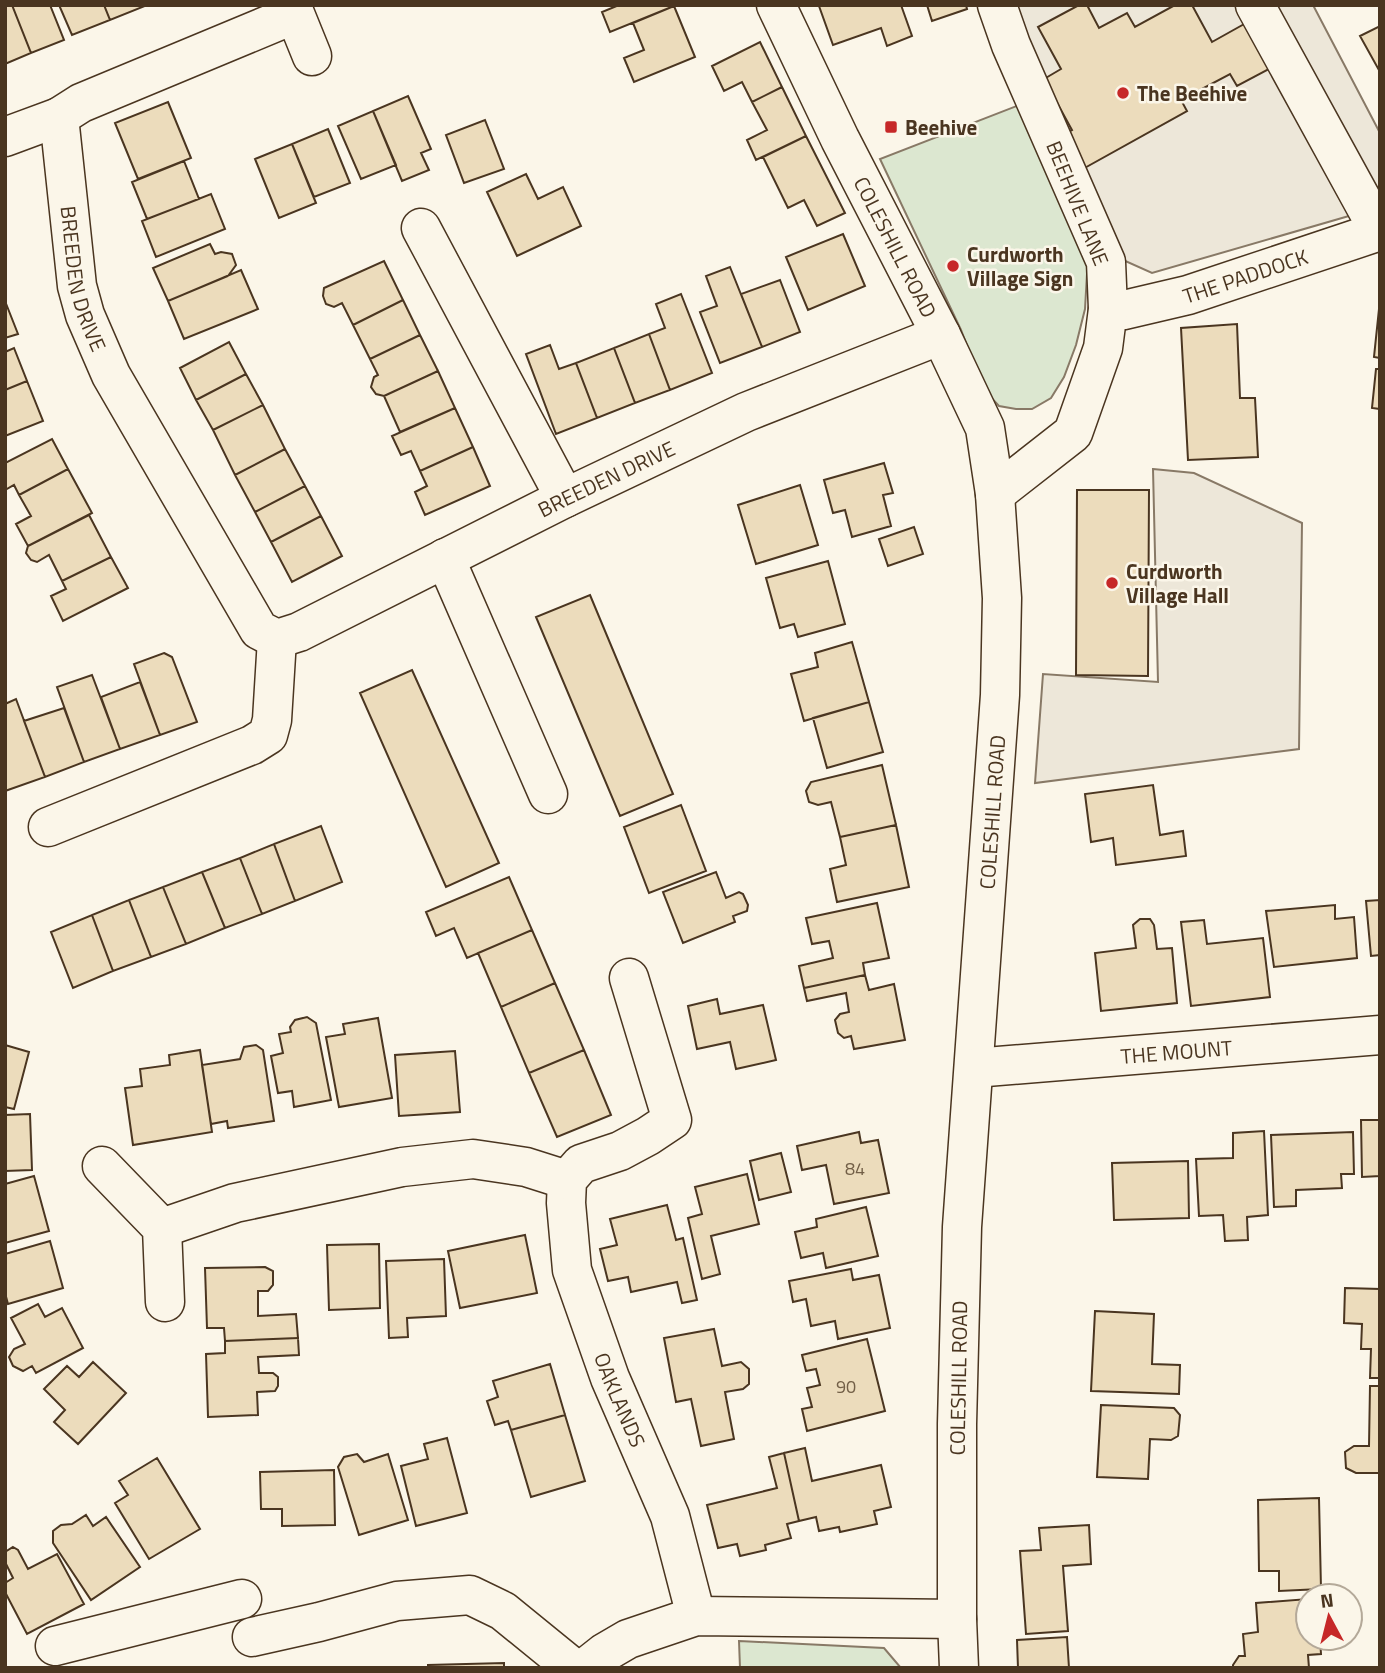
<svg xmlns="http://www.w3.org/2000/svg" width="1385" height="1673" font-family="'Titillium Web',sans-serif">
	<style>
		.green { fill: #dce7d0; stroke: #887966; stroke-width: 2 }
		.parking { fill: #ede7d9; stroke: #887966; stroke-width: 2 }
		.building { fill: #ecdcbc; stroke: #4a3520; stroke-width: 2 }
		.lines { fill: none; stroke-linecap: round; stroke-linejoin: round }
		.minor-casing { stroke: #4a3520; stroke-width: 41 }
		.minor { stroke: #fbf6e9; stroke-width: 38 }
		.poi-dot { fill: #c62828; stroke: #fbf6e9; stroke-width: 2.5 }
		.labels { text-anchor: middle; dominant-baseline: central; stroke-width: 5; stroke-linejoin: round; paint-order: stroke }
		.number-label { font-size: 18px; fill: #725f47 }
		.poi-label { font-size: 21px; font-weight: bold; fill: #4a3520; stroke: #fbf6e9; text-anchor: start }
		.street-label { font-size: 21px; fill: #4a3520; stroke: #fbf6e9 }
	</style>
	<rect width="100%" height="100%" fill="#fbf6e9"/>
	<path class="green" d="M1027 102 1088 256 1085 309 1076 345 1064 377 1051 398 1032 409H1016L999 406 984 390 961 330 880 159Z
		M739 1641 884 1648 901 1668H740Z"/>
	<path class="parking" d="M1013 5H1313L1380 133V207L1152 273 1123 260Z
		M1153 469 1194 473 1302 523 1299 749 1035 783 1043 674 1158 682Z"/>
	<path class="building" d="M5 5H12L31 53 5 64Z
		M12 5H50L64 40 31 53Z
		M59 5H104L110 20 72 35Z
		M104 5H144L145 6 110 20Z
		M619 5H674V6L610 32 602 12Z
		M901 5 912 36 887 46 881 28 833 45 819 6Z
		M927 5H966L967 9 932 21Z
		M1079 5H1087L1099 28 1127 13 1135 27 1175 5H1192L1212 42 1246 23 1271 68 1237 86 1230 74 1181 100 1187 111 1081 170 1062 135 1072 130 1044 79 1061 69 1038 27Z
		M674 6 695 57 634 82 624 58 644 50 633 23Z
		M1380 26V72L1360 36Z
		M760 42 782 87 752 102 742 82 724 91 712 66Z
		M782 87 806 136 756 160 747 140 767 130 752 102Z
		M408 96 431 149 421 153 429 170 402 181 373 111Z
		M168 102 191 158 138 179 115 123Z
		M373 111 396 165 361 179 338 126Z
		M485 120 504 169 464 183 446 135Z
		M328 129 350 183 314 197 292 144Z
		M806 136 845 213 817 226 804 200 788 208 763 157Z
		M292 144 316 203 279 218 255 159Z
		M184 161 199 199 147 219 132 182Z
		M526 174 538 199 563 187 581 226 517 256 487 192Z
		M211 194 225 229 156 257 142 221Z
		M843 234 865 286 808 310 786 257Z
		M210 244 215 254 221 252 232 254 236 265 228 276 168 301 153 268Z
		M384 261 403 300 353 325 342 303 334 307 326 304 323 296 324 288Z
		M730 267 762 347 720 363 700 312 717 306 706 276Z
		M241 270 258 309 184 339 168 301Z
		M780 280 800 332 762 347 741 294Z
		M681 294 712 373 670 390 649 334 665 328 656 304Z
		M403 300 420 335 370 359 353 325Z
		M5 301 18 334 5 338Z
		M1379 309H1380V358L1374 357Z
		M1237 324 1240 398H1255L1258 457 1188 460 1181 328Z
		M649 334 670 390 635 403 614 348Z
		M420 335 438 371 384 396 376 394 371 387 374 377 378 375 370 359Z
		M229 342 246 374 196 400 180 368Z
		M550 345 559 369 576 363 597 418 556 434 526 354Z
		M14 348 27 381 5 390V352Z
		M614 348 635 403 597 418 576 363Z
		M1376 369H1380V409L1372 408Z
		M438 371 455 408 400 432 384 396Z
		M246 374 263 405 213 430 196 400Z
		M27 381 43 421 5 436V390Z
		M263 405 285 449 235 475 213 430Z
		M455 408 473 447 420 471 411 451 401 455 392 436Z
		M52 439 68 469 19 495 14 485 5 490V463Z
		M473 447 490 486 425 515 415 492 427 486 420 471Z
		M285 449 305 486 255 512 235 475Z
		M884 463 893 493 883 495 891 526 852 537 845 510 833 513 824 480Z
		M68 469 92 513 28 546 16 524 31 516 19 495Z
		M800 485 818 545 756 564 738 505Z
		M305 486 321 516 271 542 255 512Z
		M1077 490H1149L1148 676 1076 675Z
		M89 515 111 557 62 581 49 555 37 562 31 560 26 553 28 546Z
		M321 516 342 556 292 582 271 542Z
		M914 527 923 554 888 566 879 539Z
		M111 557 128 588 63 621 51 596 66 589 62 581Z
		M828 561 845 624 798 637 794 624 780 628 766 578Z
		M590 595 673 794 620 816 536 617Z
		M852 642 869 702 804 721 791 674 818 667 815 653Z
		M164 653 172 657 197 722 160 735 134 664Z
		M412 670 499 863 446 887 360 693Z
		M92 675 120 749 84 762 57 687Z
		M140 682 160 735 120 749 101 697Z
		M16 699 45 777 5 791V704Z
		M869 702 883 752 827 768 813 718Z
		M64 708 84 762 45 777 24 721Z
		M882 765 896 825 840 837 831 802 818 805 809 802 806 791 811 782Z
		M1153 785 1160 835 1183 831 1186 856 1116 865 1113 838 1091 842 1085 794Z
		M681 805 706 871 649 893 624 827Z
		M896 825 909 887 837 902 830 869 846 865 840 837Z
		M321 826 342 882 295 901 274 844Z
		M274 844 295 901 262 914 240 858Z
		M240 858 262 914 225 928 202 872Z
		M202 872 225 928 186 944 163 887Z
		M716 872 726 898 739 892 743 894 748 905 747 911 733 916 735 922 683 943 663 892Z
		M509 877 532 930 467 958 454 928 436 936 426 912Z
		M163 887 186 944 151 957 129 900Z
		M129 900 151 957 113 971 92 915Z
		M1380 900V955L1371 956 1366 901Z
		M877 903 889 958 863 963 865 975 804 988 799 966 833 958 829 941 812 944 806 918Z
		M1335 905V919L1354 917 1357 958 1274 967 1266 911Z
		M92 915 113 971 73 988 51 932Z
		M1140 919H1150L1154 925 1157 949 1172 948 1177 1003 1101 1011 1095 953 1136 948 1133 925Z
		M1204 920 1207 944 1263 938 1270 997 1191 1006 1181 922Z
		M532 930 555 983 501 1007 478 953Z
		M865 975 869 990 894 984 905 1040 854 1049 851 1036 844 1038 838 1033 835 1020 840 1014 849 1012 846 993 807 1001 804 988Z
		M555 983 584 1050 529 1073 501 1007Z
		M717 999 720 1014 763 1005 776 1060 736 1069 730 1042 697 1049 688 1006Z
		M307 1017 316 1023 331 1100 294 1107 292 1091 278 1093 271 1056 283 1053 279 1034 291 1032 290 1027 295 1020Z
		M378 1018 392 1098 339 1107 326 1037 345 1034 343 1024Z
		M5 1045 29 1052 14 1109 5 1107Z
		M256 1045 263 1050 274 1121 228 1128 227 1121 211 1124 202 1065 240 1059 244 1047Z
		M200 1050 212 1132 133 1145 125 1088 142 1086 140 1069 170 1065 169 1055Z
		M584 1050 611 1115 557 1137 529 1073Z
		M455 1051 460 1112 399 1116 395 1055Z
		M30 1114 32 1170 5 1171V1115Z
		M1361 1120H1380V1176L1362 1177Z
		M1264 1131 1268 1215 1247 1217 1248 1240 1225 1241 1223 1215 1199 1216 1196 1159 1233 1158V1133Z
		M859 1132 861 1143 878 1140 889 1193 834 1204 826 1165 802 1170 797 1146Z
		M1353 1132 1354 1174H1341L1342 1188 1296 1190V1206L1274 1207 1271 1135Z
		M781 1153 791 1192 759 1200 750 1161Z
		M1188 1161 1189 1218 1114 1220 1112 1163Z
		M747 1174 759 1224 711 1236 720 1274 702 1279 688 1218 702 1214 695 1187Z
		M34 1176 49 1231 5 1243V1184Z
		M667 1205 676 1240 683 1238 697 1300 682 1303 677 1282 631 1292 628 1277 608 1281 600 1249 617 1245 610 1219Z
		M866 1207 878 1256 826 1268 823 1253 801 1258 795 1232 817 1227 816 1219Z
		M525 1235 537 1293 460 1308 448 1251Z
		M50 1241 63 1288 8 1304 5 1293V1254Z
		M379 1244 380 1308 329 1310 327 1245Z
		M444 1259 446 1316 407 1318 408 1337 389 1338 386 1261Z
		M265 1267 273 1271V1285L268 1291H258V1316L296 1314 298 1338 225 1341 224 1328H207L205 1268Z
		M851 1269 853 1280 879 1275 890 1328 838 1339 835 1321 811 1326 806 1299 793 1302 789 1281Z
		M1345 1288 1380 1289V1378H1370L1371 1349H1361L1362 1324 1344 1323Z
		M38 1304 45 1317 62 1308 83 1348 36 1373 32 1366 23 1371 13 1366 9 1357 14 1349 25 1344 11 1318Z
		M1095 1311 1154 1314 1152 1364 1180 1365 1179 1394 1091 1391Z
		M714 1329 722 1366 741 1362 749 1369V1384L743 1389 725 1392 734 1439 701 1446 691 1399 676 1402 664 1338Z
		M298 1338 299 1355 258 1357 259 1373H273L278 1377V1386L275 1391 257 1392 258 1415 208 1417 206 1354 225 1353V1341Z
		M867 1339 885 1411 807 1431 802 1409 812 1407 807 1388 820 1385 816 1369 806 1371 802 1355Z
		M93 1362 126 1393 78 1444 54 1422 65 1410 44 1389 67 1366 79 1377Z
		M550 1364 565 1415 511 1430 508 1421 495 1425 487 1401 498 1397 493 1381Z
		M1370 1386H1380V1473H1356L1346 1468 1345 1452 1354 1446H1369Z
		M1101 1405 1174 1408 1180 1415 1178 1436 1171 1440 1150 1439 1148 1479 1097 1477Z
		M565 1415 585 1481 531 1497 511 1430Z
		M447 1438 467 1513 416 1526 401 1466 428 1459 424 1444Z
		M805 1448 812 1481 881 1465 891 1507 874 1511 877 1524 840 1532 839 1527 819 1531 816 1517 799 1521 784 1453Z
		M784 1453 799 1521 787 1524 791 1538 765 1545 766 1550 740 1556 737 1544 718 1548 707 1505 777 1488 769 1457Z
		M357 1454 364 1462 388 1454 408 1520 359 1535 338 1467 344 1457Z
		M157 1458 200 1529 149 1559 115 1503 128 1495 119 1481Z
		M334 1470 335 1525 282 1526V1509H261L260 1472Z
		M1319 1498 1321 1589 1279 1591V1571H1259L1258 1500Z
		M86 1515 93 1526 106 1517 140 1567 91 1600 53 1543V1531L61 1525 72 1524Z
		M1089 1525 1091 1564 1063 1566 1068 1631 1026 1634 1020 1551 1041 1550 1039 1528Z
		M13 1547 18 1550 28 1569 57 1554 84 1604 27 1634 5 1592V1583L13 1578 5 1562V1552Z
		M1308 1599V1638H1320L1321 1654 1308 1655 1309 1668H1233V1665L1239 1656H1245L1243 1634 1258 1632 1256 1603Z
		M1067 1637 1069 1668H1018L1017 1640Z
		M504 1663V1668H428V1665Z"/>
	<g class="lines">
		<defs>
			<g id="minor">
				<path id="s1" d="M776 5 840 139 941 335 985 428 995 494 1002 598 1000 695 962 1227 957 1424V1619L959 1668"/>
				<path d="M1255 5 1379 231"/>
				<path id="s2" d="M312 56 295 14 81 103 59 117 77 286 85 315 111 375 259 630 277 639 299 632 565 498 746 412 941 335"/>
				<path d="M5 137 59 117"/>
				<path d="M421 228 565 498"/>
				<path id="s3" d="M1108 309 1124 310 1188 295 1380 231"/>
				<path d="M995 494 1073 433 1103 348 1108 309 1106 262 1011 45 997 5"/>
				<path d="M445 558 548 794"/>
				<path d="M48 827 252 745 268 735 272 720 277 639"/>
				<path id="s4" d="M629 978 672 1120 648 1136 620 1151 581 1164 567 1180 566 1203 572 1270 610 1378 670 1516 696 1616"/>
				<path id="s5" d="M974 1068 1380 1035"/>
				<path d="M102 1166 162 1228 165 1302"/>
				<path d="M162 1228 235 1203 402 1167 473 1159 526 1167 567 1180"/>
				<path d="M252 1637 319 1622 397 1601 470 1595 503 1611 573 1668"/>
				<path d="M55 1646 242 1599"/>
				<path d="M585 1668 604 1653 628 1639 696 1616 957 1619"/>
			</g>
		</defs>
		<use href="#minor" class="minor-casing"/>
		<use href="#minor" class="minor"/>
	</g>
	<g class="poi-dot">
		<circle cx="1123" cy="93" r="7"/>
		<rect x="884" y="120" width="14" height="14" rx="3.5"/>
		<circle cx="953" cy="266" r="7"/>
		<circle cx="1112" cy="583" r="7"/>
	</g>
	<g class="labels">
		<g class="number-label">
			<text x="855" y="1168">84</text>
			<text x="846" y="1386">90</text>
		</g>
		<g class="poi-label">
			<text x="1137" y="93">The Beehive</text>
			<text x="905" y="127">Beehive</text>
			<text x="967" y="254">Curdworth<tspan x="967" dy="24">Village Sign</tspan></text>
			<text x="1126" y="571">Curdworth<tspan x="1126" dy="24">Village Hall</tspan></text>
		</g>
		<g class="street-label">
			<text transform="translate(1078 203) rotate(68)">BEEHIVE LANE</text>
			<text stroke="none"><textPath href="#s1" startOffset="270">COLESHILL ROAD</textPath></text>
			<text stroke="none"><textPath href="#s3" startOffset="142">THE PADDOCK</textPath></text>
			<text stroke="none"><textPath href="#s2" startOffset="467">BREEDEN DRIVE</textPath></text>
			<text stroke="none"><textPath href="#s2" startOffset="1250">BREEDEN DRIVE</textPath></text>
			<text transform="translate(992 812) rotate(-86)">COLESHILL ROAD</text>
			<text stroke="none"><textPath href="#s5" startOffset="203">THE MOUNT</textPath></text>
			<text transform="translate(958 1378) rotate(-89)">COLESHILL ROAD</text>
			<text stroke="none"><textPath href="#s4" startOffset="500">OAKLANDS</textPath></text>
		</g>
	</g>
	<rect width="1385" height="1673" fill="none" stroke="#4a3520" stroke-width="14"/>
	<g transform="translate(1329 1617) rotate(353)"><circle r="33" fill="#fbf6e9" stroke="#b4a999" stroke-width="2"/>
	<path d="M0-5L12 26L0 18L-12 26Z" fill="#c62828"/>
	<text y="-10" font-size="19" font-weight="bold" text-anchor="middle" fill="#4a3520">N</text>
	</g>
</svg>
